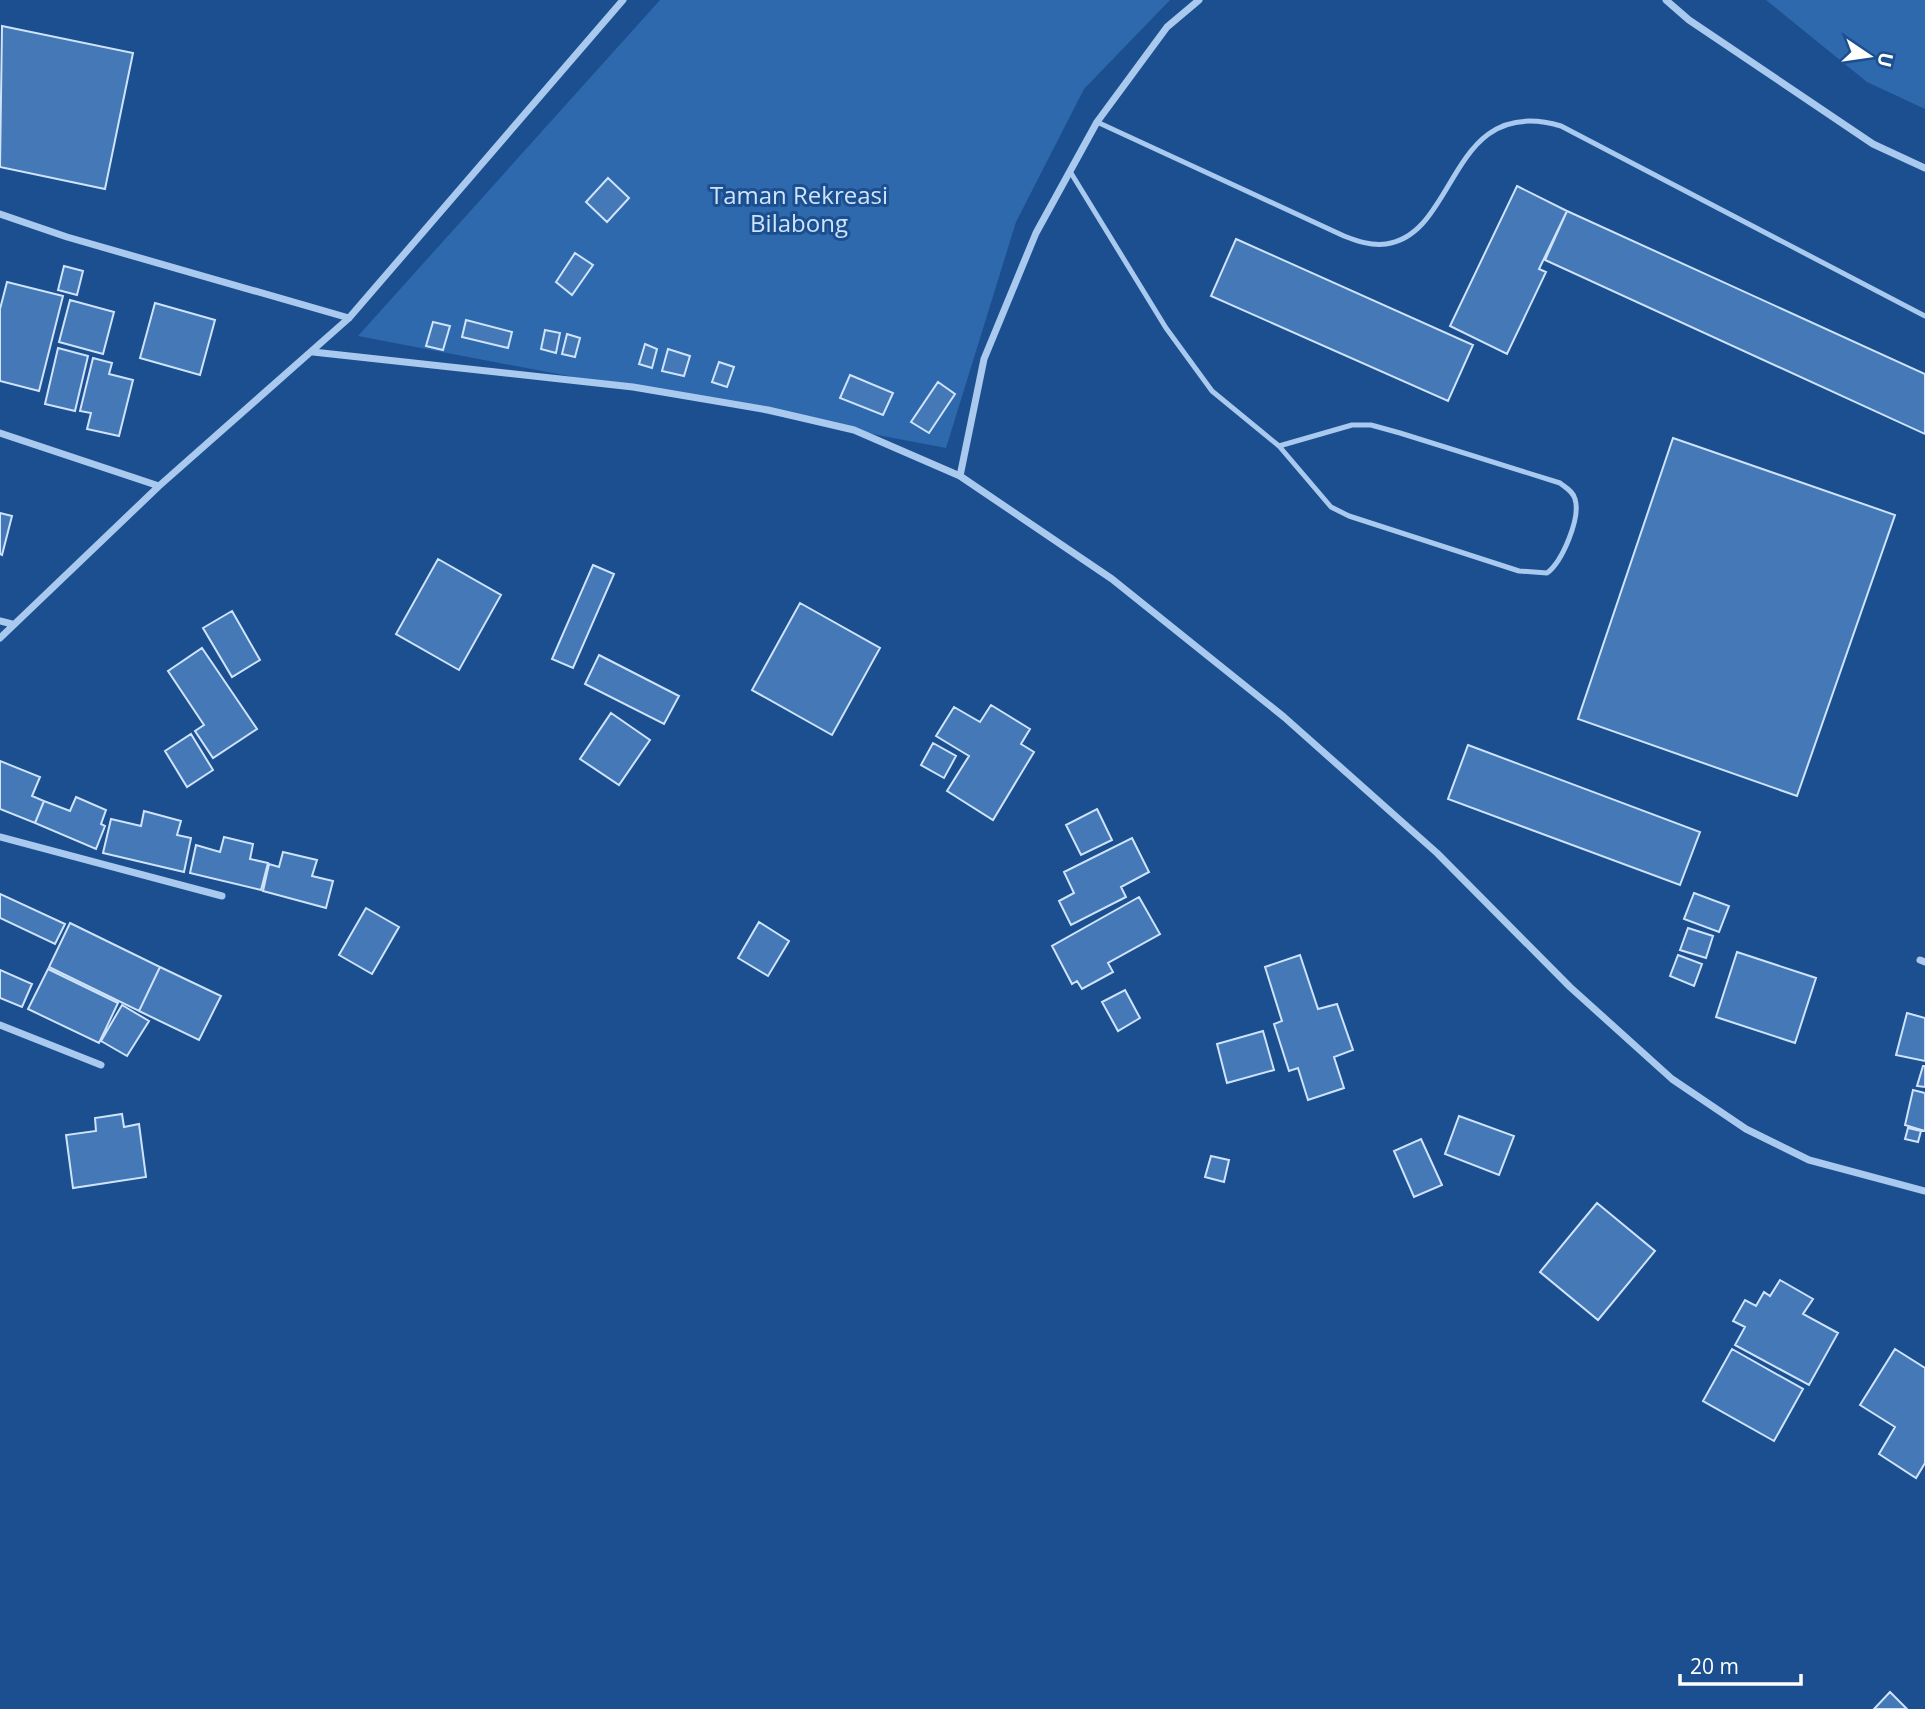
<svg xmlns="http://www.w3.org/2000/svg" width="1925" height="1709" font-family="'Open Sans',sans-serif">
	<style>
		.green { fill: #2e69ad }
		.building { fill: #4478b7; stroke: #cfe3fa; stroke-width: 2 }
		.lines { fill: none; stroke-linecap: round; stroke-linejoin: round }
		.service { stroke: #a9c9ee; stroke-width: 5 }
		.minor { stroke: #a9c9ee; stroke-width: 7 }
		.labels { text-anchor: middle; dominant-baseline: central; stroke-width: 6; stroke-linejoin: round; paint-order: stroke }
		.park-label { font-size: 24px; fill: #cfe3fa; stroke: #1b4f8f }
	</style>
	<rect width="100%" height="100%" fill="#1b4f8f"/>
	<path class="green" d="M660 0H1170L1084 89 1016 222 946 448 358 336Z
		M1766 0H1925V109L1867 82Z"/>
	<path class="building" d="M2 26 133 53 105 189 0 167Z
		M608 178 629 198 607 222 586 202Z
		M1517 186 1567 211 1539 269 1546 272 1507 354 1450 326Z
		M1567 211 1925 374V434L1545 260Z
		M1236 239 1473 345 1448 401 1211 296Z
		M575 253 593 265 572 295 556 282Z
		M64 266 83 271 77 295 58 290Z
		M7 282 63 296 39 391 0 381V309Z
		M70 300 114 312 103 354 59 342Z
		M155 303 215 320 200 375 140 358Z
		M466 320 512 332 508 348 462 337Z
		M433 322 450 326 443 350 426 346Z
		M545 330 560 333 556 353 541 349Z
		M567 334 580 338 575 357 562 354Z
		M645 344 657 349 652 368 639 364Z
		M58 348 88 356 75 411 45 404Z
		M668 349 690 356 684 376 662 371Z
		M93 358 112 363 109 374 133 380 119 436 87 429 91 413 80 411Z
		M719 362 734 367 727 387 712 382Z
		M850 375 893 393 883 415 840 398Z
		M938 382 955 394 929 433 911 422Z
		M1673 438 1895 515 1797 796 1578 719Z
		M0 513 12 516 2 555 0 554Z
		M438 559 501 595 459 670 396 634Z
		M593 565 614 574 573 668 552 659Z
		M800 603 880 648 832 735 752 690Z
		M232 611 260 660 232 677 203 628Z
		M202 648 257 729 213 758 195 731 204 725 168 671Z
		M599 655 679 696 664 724 585 684Z
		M991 705 1030 729 1021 744 1034 752 993 820 947 791 969 756 936 736 954 707 980 722Z
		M611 713 650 740 619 785 580 759Z
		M191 734 213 770 187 787 165 751Z
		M933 743 956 756 944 778 921 765Z
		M1468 745 1700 832 1680 885 1448 799Z
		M0 761 40 777 32 796 44 801 35 823 0 809Z
		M76 797 106 810 101 824 105 826 96 849 35 823 44 801 70 811Z
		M1097 809 1112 840 1081 855 1066 825Z
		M144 811 181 821 177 835 191 838 184 872 103 853 111 819 141 826Z
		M224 837 253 844 250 859 268 863 261 890 190 873 196 845 220 852Z
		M1132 838 1149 872 1121 887 1126 897 1071 925 1059 901 1074 893 1064 872Z
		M283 852 317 860 312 876 333 881 326 908 263 891 269 864 279 867Z
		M1694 893 1729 906 1719 932 1684 919Z
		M0 894 65 924 55 944 0 918Z
		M1139 897 1160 934 1108 963 1113 972 1082 989 1077 981 1072 984 1052 946Z
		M366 908 399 927 372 974 339 955Z
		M759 922 789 941 768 976 738 958Z
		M70 923 160 967 139 1011 49 967Z
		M1688 928 1713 936 1706 958 1680 950Z
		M1737 952 1816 978 1795 1043 1716 1017Z
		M1300 955 1318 1009 1337 1004 1353 1050 1334 1057 1344 1088 1308 1100 1298 1068 1289 1071 1274 1024 1282 1021 1265 967Z
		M1678 955 1702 964 1694 986 1670 976Z
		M160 967 221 996 199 1040 139 1011Z
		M48 969 118 1003 99 1043 28 1009Z
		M0 970 32 984 22 1007 0 998Z
		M1125 990 1140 1018 1118 1031 1102 1002Z
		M122 1005 149 1021 127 1056 101 1041Z
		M1907 1013 1925 1018V1061L1896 1055Z
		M1263 1031 1274 1070 1227 1083 1217 1044Z
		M1923 1066H1925V1087L1917 1086Z
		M1913 1090 1925 1093V1131L1905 1125Z
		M122 1114 124 1127 139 1124 146 1177 73 1188 66 1135 96 1131 95 1118Z
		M1459 1116 1514 1136 1499 1175 1445 1154Z
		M1908 1128 1921 1131 1918 1142 1905 1139Z
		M1421 1139 1442 1185 1414 1197 1394 1151Z
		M1211 1156 1229 1160 1224 1182 1205 1177Z
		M1597 1203 1655 1251 1598 1320 1540 1272Z
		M1780 1280 1813 1299 1803 1314 1838 1333 1809 1385 1735 1345 1745 1327 1733 1321 1745 1300 1756 1306 1764 1292 1770 1296Z
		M1732 1349 1803 1389 1774 1441 1703 1401Z
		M1895 1349 1925 1368V1463L1916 1478 1879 1454 1895 1427 1860 1405Z
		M1890 1692 1907 1709H1874Z"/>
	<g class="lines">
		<path class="service" d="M1097 122 1344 236C1357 241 1371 246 1386 244 1459 234 1448 93 1561 126L1925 316
			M1071 173 1166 328 1212 391 1279 446
			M1352 425H1371L1400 433 1560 483C1566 488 1573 491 1575 499 1581 518 1562 562 1547 573L1519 571 1349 516 1331 507 1279 446Z"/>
		<path class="minor" d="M1666 0 1689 20 1873 144 1925 168
			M0 214 67 237 349 318
			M313 352 633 387 768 410 854 430 960 476 1112 579 1284 717 1437 853 1570 987 1672 1079 1746 1129 1809 1160 1925 1191
			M0 433 159 486
			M960 476 984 359 1036 233 1097 122 1167 27 1199 0
			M0 621 12 624
			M0 638 159 486 349 318 623 0
			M0 837 222 896
			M1920 960 1925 962
			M0 1025 101 1065"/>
	</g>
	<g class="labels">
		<g class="park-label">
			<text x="799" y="194">Taman Rekreasi<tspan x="799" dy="28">Bilabong</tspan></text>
		</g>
	</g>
	<g transform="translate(1869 56) rotate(103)" stroke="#1b4f8f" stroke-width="5" paint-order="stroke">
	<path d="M0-5L12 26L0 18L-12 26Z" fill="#ffffff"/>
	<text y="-10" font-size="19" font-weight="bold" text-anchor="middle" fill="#ffffff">U</text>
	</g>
	<path d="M1680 1674v10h121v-10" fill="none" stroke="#ffffff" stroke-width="3.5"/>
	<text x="1690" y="1674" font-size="21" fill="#ffffff" stroke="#1b4f8f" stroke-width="5" paint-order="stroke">20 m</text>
</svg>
